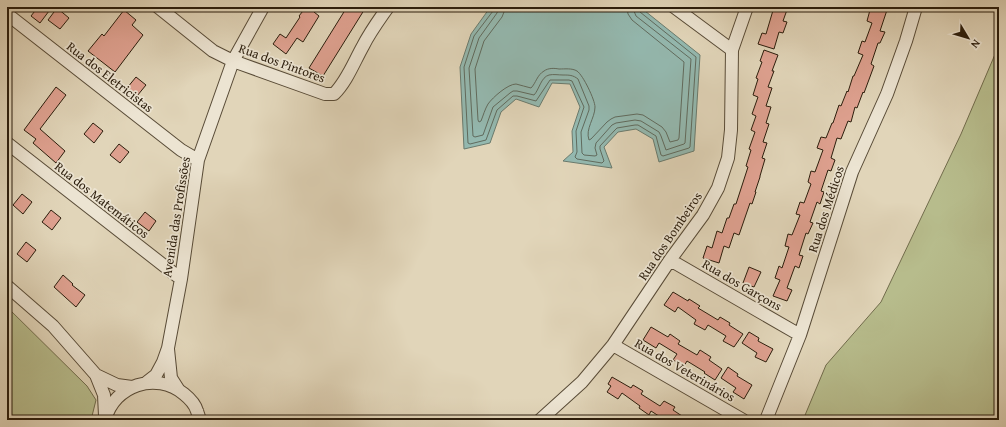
<svg xmlns="http://www.w3.org/2000/svg" width="1006" height="427" font-family="'Gentium Book Plus',serif">
	<style>
		.green { fill: #b7bc8c; stroke: #716c4c }
		.water { fill: #94b9b0; stroke: #6a7b6e }
		.lines { fill: none; stroke-linecap: round; stroke-linejoin: round }
		.shore { stroke: #606b5e; stroke-width: 1 }
		.building { fill: #dfa190; stroke: #2b1d0c }
		.minor-casing { stroke: #584b37; stroke-width: 14 }
		.minor { stroke: #ece4d2; stroke-width: 12 }
		.labels { text-anchor: middle; dominant-baseline: central; stroke-width: 3.5; stroke-linejoin: round; paint-order: stroke }
		.street-label { font-size: 13px; fill: #2b1d0c; stroke: #ece4d2 }
	</style>
	<rect width="100%" height="100%" fill="#e1d5b9"/>
	<filter id="stains"><feTurbulence type="fractalNoise" baseFrequency=".005" numOctaves="4"/><feColorMatrix values="0 0 0 0 .2 0 0 0 0 .09 0 0 0 0 .02 0 0 0 .5 -.17"/></filter>
	<radialGradient id="worn" r=".72"><stop offset=".6" stop-color="#630" stop-opacity="0"/><stop offset="1" stop-color="#630" stop-opacity=".3"/></radialGradient>
	<path class="green" d="M999 45V420H803L826 365 881 302 961 134Z
		M7 307 87 386 96 400 91 420H7Z"/>
	<path class="water" d="M492 7H640L700 55 694 151 659 162 653 139 636 129 618 132 604 147 612 168 563 161 573 152 572 131 580 107 570 84 552 83 539 107 516 99 501 112 490 143 464 149 460 67 471 34 489 9Z"/>
	<g class="lines">
		<path class="shore" d="M494 7 493 11 474 36 464 67 468 143 470 144 486 140 497 110 513 96H517L536 101 550 80H569L572 81 584 107 576 131 577 152 575 157 577 159 602 163 604 161 600 149V146L615 130 617 128 635 125H638L656 136 661 155 663 156 689 148 690 147 696 57 640 12 638 7
			M499 7 497 13 479 38 469 68 473 136 475 137 483 135 493 107 510 93 513 91H517L534 95C539 90 541 77 549 75 553 74 559 75 563 75 569 75 573 75 578 79L589 106V110L581 132 582 153 584 155 595 156 597 155 595 148 596 143 612 125 616 123 635 120 641 121 659 132 661 136 666 150 684 144 685 143 691 59 636 16 634 11 633 7
			M505 7 504 12 502 17 484 41 475 69 478 120 479 122 481 121C483 116 485 109 488 104 493 97 508 84 516 84 521 85 526 87 531 88 536 83 537 75 544 71 548 68 554 68 559 69 565 69 572 68 577 71 583 75 595 100 595 107 595 118 585 129 589 140L591 139 607 122 611 119 615 117 637 114 643 115 662 127 666 132 670 142 678 140 679 138 684 62 632 20 628 14 627 7"/>
	</g>
	<path class="building" d="M38 7H52L40 23 31 16Z
		M306 7H318L314 12 319 16 303 42 297 38 286 54 273 44 280 34 286 38 300 17 299 16Z
		M347 7H366L323 76 309 68Z
		M774 7H788L783 21 787 22 783 33 779 32 774 49 758 44 762 33 766 34Z
		M874 7H888L880 31 885 32 880 43H878L871 64 874 66 864 93 863 92 857 108 855 107 851 122 848 121 841 139 837 138 831 158 835 160 831 171 828 170 821 191 824 192 820 204 817 202 810 222 813 223 808 234 806 233 799 255 803 256 799 268 795 266 787 288 792 290 787 301 773 296 780 280 775 278 779 266 782 268 789 247 785 246 788 234 792 235 800 215 796 214 800 202 804 203 811 184 808 182 811 171 815 172 823 150 817 148 821 137 826 138 832 123H833L839 105 841 106 847 91 848 92 853 76H854L863 55 858 53 862 41 865 42 872 23 867 21 870 10H873Z
		M57 8 69 18 60 29 48 20Z
		M124 10 136 20 132 25 143 35 115 72 88 51 102 34 104 36Z
		M764 50 778 55 772 71H774L768 87 772 88 766 106 771 107 766 123 769 124 763 142 767 143 762 158 765 159 760 176V177L755 192H756L752 204 750 203 739 235 734 233 729 248 724 246 719 263 703 258 707 246 712 248 717 231 722 233 727 218H729L734 204H736L748 167 746 166 751 150 749 149 755 132 751 130 756 116 752 114 758 97 753 95 758 79 756 78 762 62 760 61Z
		M136 77 146 85 137 96 127 88Z
		M56 87 66 95 40 129 65 151 56 163 33 143 36 139 24 130Z
		M93 123 103 131 94 143 84 134Z
		M119 144 129 152 120 163 110 155Z
		M22 194 32 202 23 214 13 205Z
		M51 210 61 218 52 230 42 222Z
		M145 212 156 221 149 231 137 222Z
		M26 242 36 250 27 262 17 254Z
		M749 267 761 272 754 287 743 283Z
		M63 275 73 284 72 285 85 295 76 307 54 287Z
		M673 292 688 301 689 299 700 306 698 308 718 320 720 317 730 323 729 325 743 334 734 347 723 341 726 336 708 325 705 330 694 324 696 320 678 307 675 312 664 305Z
		M651 327 668 337 670 334 680 341 678 344 697 355 700 350 711 357 709 360 722 369 715 380 704 373 705 372 687 361 684 366 673 360 677 354 659 343 656 348 643 340Z
		M749 332 759 338 758 341 773 349 766 362 755 357 757 353 742 343Z
		M728 367 738 374 737 376 752 385 744 399 733 392 736 388 721 378Z
		M612 377 631 388 633 385 643 391 641 394 660 406 664 401 675 407 673 410 688 420H665L651 411 649 415 639 408 640 406 622 393 618 399 607 392 611 386 608 384Z"/>
	<g class="lines">
		<defs>
			<path id="minor" d="M158 7 213 51 233 61 325 94H334C347 81 354 62 363 46 370 32 379 20 388 7
				M674 7 732 50
				M7 14 181 150 198 160
				M7 143 181 279
				M670 260 800 335
				M7 286 53 326 96 375 117 385 132 387
				M613 345 743 420
				M168 349 171 378 178 389
				M96 375 104 395 105 416
				M147 382 156 375 163 362 168 348 181 279 198 160 233 61 263 7
				M105 420C114 385 156 371 184 394 189 398 195 404 197 411 198 414 199 417 200 420
				M540 420 582 382 613 345 670 260 703 215 718 188 728 158 731 130 732 50 747 7
				M766 420 800 335 852 172 887 94 906 41 916 7"/>
		</defs>
		<use href="#minor" class="minor-casing"/>
		<use href="#minor" class="minor"/>
	</g>
	<g class="labels">
		<g class="street-label">
			<text transform="translate(282 63) rotate(20)">Rua dos Pintores</text>
			<text transform="translate(110 77) rotate(38)">Rua dos Eletricistas</text>
			<text transform="translate(102 200) rotate(38)">Rua dos Matemáticos</text>
			<text transform="translate(826 209) rotate(-72)">Rua dos Médicos</text>
			<text transform="translate(176 217) rotate(-81)">Avenida das Profissões</text>
			<text transform="translate(670 236) rotate(-56)">Rua dos Bombeiros</text>
			<text transform="translate(742 285) rotate(30)">Rua dos Garçons</text>
			<text transform="translate(685 370) rotate(30)">Rua dos Veterinários</text>
		</g>
	</g>
	<rect width="1006" height="427" fill="none" stroke="#e1d5b9" stroke-width="24"/>
	<rect x="8" y="8" width="990" height="411" fill="none" stroke="#2b1d0c" stroke-width="2"/>
	<rect x="12" y="12" width="982" height="403" fill="none" stroke="#2b1d0c"/>
	<g transform="translate(968 38) rotate(128)" stroke="#ece4d2" stroke-width="3" paint-order="stroke">
	<path d="M0-3L7 15L0 10L-7 15Z" fill="#2b1d0c"/>
	<text y="-6" font-size="11" font-weight="bold" text-anchor="middle" fill="#2b1d0c">N</text>
	</g>
	<rect width="100%" height="100%" filter="url(#stains)"/>
	<rect width="100%" height="100%" fill="url(#worn)"/>
</svg>
